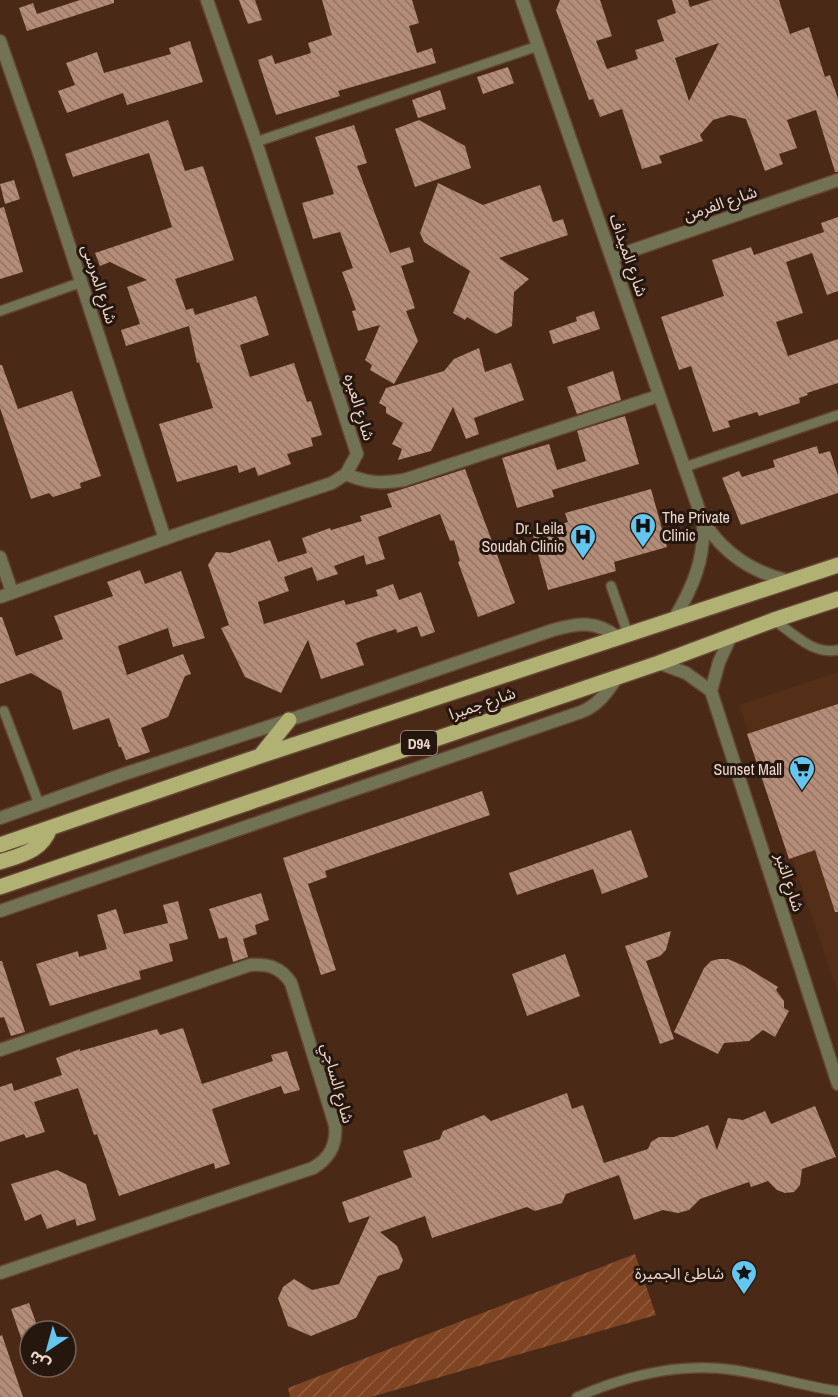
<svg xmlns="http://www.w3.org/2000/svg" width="838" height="1397" font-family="'Archivo Narrow','Noto Sans Arabic',sans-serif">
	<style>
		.built { fill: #552e17 }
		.garden { fill: url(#garden-furrows) }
		.building { fill: url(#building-back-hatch); fill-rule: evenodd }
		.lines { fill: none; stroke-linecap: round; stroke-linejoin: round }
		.lane-casing { stroke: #644533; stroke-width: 12 }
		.street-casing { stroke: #644533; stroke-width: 15 }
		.primary-casing { stroke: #644533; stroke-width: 18 }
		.lane { stroke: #727255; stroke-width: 9 }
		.street { stroke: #727255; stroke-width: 12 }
		.primary { stroke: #b1b174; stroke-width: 15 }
		.labels { text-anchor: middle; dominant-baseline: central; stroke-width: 6; stroke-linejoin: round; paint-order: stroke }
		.shield { fill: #25160e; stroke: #b09c92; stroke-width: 1.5 }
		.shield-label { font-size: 15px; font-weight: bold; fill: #ebd5ca }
		.street-label { font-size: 16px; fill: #ebd5ca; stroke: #25160e }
		.poi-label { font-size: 16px; fill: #ebd5ca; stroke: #25160e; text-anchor: end }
	</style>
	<defs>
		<pattern id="garden-furrows" width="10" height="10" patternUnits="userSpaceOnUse" patternTransform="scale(1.5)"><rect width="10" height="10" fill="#7f4422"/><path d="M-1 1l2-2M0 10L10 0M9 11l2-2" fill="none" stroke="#915e41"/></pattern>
		<pattern id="building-back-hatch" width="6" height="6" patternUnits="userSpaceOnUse" patternTransform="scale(1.5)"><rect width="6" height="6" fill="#b48c77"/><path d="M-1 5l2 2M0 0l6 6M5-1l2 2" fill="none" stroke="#937566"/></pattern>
	</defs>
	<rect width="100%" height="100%" fill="#4a2916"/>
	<path class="built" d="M838 672V993L739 705Z"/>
	<path class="garden" d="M635 1254 656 1315 371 1397H290L288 1388Z"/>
	<path class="building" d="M80 0H114V3L27 31 19 8 33 3 37 14Z
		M239 0H255L262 20 248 24Z
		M322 0H412L419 23 409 26 417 53 432 48 436 63 338 91 340 96 276 115 258 60 272 55 275 64 311 53 308 43 332 35Z
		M560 0H600L612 36 596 41 607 69 638 59 635 50 664 41 657 20 676 13 672 0H688L690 7 711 0H779L790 34 809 27 825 77 830 75 838 99V172H835L816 110 787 120 797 148 779 154 783 164 765 171 746 119 730 115 713 120 700 135 703 141 659 156 662 163 642 169 622 109 600 117 593 99 589 100 556 10ZM719 43 689 101 675 58Z
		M190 41 203 82 127 105 123 93 67 113 58 91 75 85 66 63 97 52 104 73 171 54 169 48Z
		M508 67 514 83 483 94 477 77Z
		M440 90 446 109 418 118 412 100Z
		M168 120 185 171 203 166 234 260 175 279 186 310 193 308 195 315 256 296 269 335 240 345 250 377 294 363 307 402 311 401 322 435 311 438 313 446 287 454 291 464 258 476 255 467 239 473 237 465 177 482 159 424 213 408 199 362 197 363 189 326 126 346 121 330 140 324 127 287 147 280 110 262 100 266 95 253 172 227 149 153 73 177 65 154Z
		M419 120 465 146 471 168 415 187 395 129Z
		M354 125 367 163 357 166 390 253 410 247 414 262 401 266 415 308 406 311 418 341 394 384 370 370 372 365 365 360 380 325 358 331 352 311 356 310 342 272 353 268 340 232 313 239 302 203 334 194 315 137Z
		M14 180 20 199 5 204 0 184Z
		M438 183 483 205 540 185 553 222 563 219 568 235 499 258 529 279 514 292 512 326 496 334 467 317 465 320 453 313 470 271 424 242 420 233Z
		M4 207 23 272 0 279V208Z
		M838 217V291L827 295 812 253 786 262 803 313 776 322 788 356 838 339V383L807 393 808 395 799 398 800 403 759 416 757 412 728 421 730 427 713 432 691 366 679 370 661 317 724 296 712 260 751 247 754 255 824 232 821 223Z
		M594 311 600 329 553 344 549 331 577 321 576 317Z
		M479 348 485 372 511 363 524 400 474 418 479 434 466 439 453 407 431 451 398 460 402 449 392 444 403 423 386 413V407L379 403 386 388 444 371 454 359Z
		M0 365H2L18 409 72 391 101 476 80 483 81 488 53 497 49 493 31 499 0 408Z
		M613 371 621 400 577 414 567 387Z
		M625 416 639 464 552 490 554 497 517 508 502 458 549 444 557 470 586 461 577 431Z
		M817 446 819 454 830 451 838 476V493L741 525 722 478 739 471 742 477 775 467 773 460Z
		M465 469 515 603 478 617 458 562 460 561 454 540 450 541 440 514 378 537 385 559 366 565 364 555 334 566 338 574 317 581 312 567 284 577 289 591 258 602 264 624 344 600 346 605 378 596 376 590 393 584 399 600 421 592 435 632 421 637 417 626 397 633 396 629 365 639 356 643 364 665 321 679 308 640 281 693 245 677 221 628 229 625 208 565 216 552 230 553 270 540 278 562 307 553 302 538 330 528 331 530 362 521 360 516 392 507 387 494Z
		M651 489 667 547 614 562 616 571 548 590 532 532 568 522 565 513Z
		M140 570 145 584 181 571 205 638 173 647 168 628 118 646 127 675 183 654 191 674 185 676 168 717 141 728 150 752 126 760 121 747H119L109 718 73 730 61 691 31 673 0 684V617H2L16 656 63 639 54 616 113 596 107 582Z
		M838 704V912H835L815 850 789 859 747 734Z
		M482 791 490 815 325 871 327 877 308 884 336 970 321 975 283 858Z
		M631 830 648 877 602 894 593 869 517 895 509 873Z
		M261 893 269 920 255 925 257 934 243 939 248 957 233 962 227 937 219 939 209 909Z
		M178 901 188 939 169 944 173 961 139 971 141 979 50 1006 36 964 78 951 79 957 107 949 97 915 116 909 124 934 168 923 163 905Z
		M671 931 666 950 660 956 646 961 674 1039 660 1044 625 946Z
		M565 954 580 996 527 1016 512 974Z
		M719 959H728L744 966 778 987 776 990 784 1001V1008L789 1011 775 1037 763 1030 749 1041 724 1043 718 1054 674 1032 704 968 711 961Z
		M0 961H2L25 1032 11 1036 4 1017 0 1018Z
		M183 1028 202 1084 273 1061 271 1055 287 1051 300 1090 284 1094 281 1086 212 1109 230 1164 215 1169 214 1163 119 1196 97 1134 94 1135 78 1088 34 1102 45 1132 26 1138 24 1134 0 1142V1087L12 1083 14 1091 62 1075 56 1058 80 1049V1051L157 1029 160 1035Z
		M567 1093 572 1109 583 1105 604 1163 648 1149 651 1142 659 1137H674L708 1125 717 1150 728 1118 743 1120 765 1111 771 1124 815 1106 836 1157 802 1169 800 1185 794 1192 785 1193 777 1190 768 1181 751 1187 749 1182 700 1199 689 1210 678 1213 663 1210 634 1220 619 1175 566 1194 562 1203 535 1211 527 1207 432 1238 425 1216 380 1232 397 1246 403 1260 399 1269 378 1276 356 1318 311 1336 288 1326 278 1298 283 1287 294 1279 312 1290 339 1284 370 1216 349 1223 342 1202 412 1177 403 1151 440 1139 443 1131 484 1115 491 1121Z
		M57 1170 86 1184 96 1220 77 1226 75 1219 47 1229 41 1214 25 1221 11 1184Z
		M29 1303 39 1331H30V1358H28L11 1309Z
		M2 1335 23 1397H0V1336Z"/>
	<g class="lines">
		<defs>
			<path id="lane" d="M256 142 538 46
				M0 311 82 282
				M685 467 838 415
				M611 586 628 634
				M774 620C794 634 813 655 838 650
				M4 711 39 804
				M577 1397C627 1375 680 1362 734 1370 769 1375 803 1386 838 1391"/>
			<path id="street" d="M522 0 703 521C724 554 752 572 789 581
				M0 41 39 153 165 539
				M613 257 838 180
				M346 474C366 483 382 484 404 480L658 396
				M0 557 12 592
				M0 597 184 532 332 483 346 474 357 454 256 142 207 0
				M674 619C693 587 705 559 703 522
				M731 636 719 662 711 691 838 1084
				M659 663 686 673 711 691
				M0 818 124 774 310 713 553 630C578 623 596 620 617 637
				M0 911 581 712C599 705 607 692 618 676
				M0 1050 250 965C268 964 281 967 291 983L335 1125C337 1145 330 1158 313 1168L0 1273"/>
			<path id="primary" d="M261 755 289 720
				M0 845 260 756 838 565
				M0 862C21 855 42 851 50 828
				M0 887 659 663 774 620 838 599"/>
		</defs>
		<use href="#lane" class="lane-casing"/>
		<use href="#street" class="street-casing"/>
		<use href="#primary" class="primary-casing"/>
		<use href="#lane" class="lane"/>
		<use href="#street" class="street"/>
		<use href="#primary" class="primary"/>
	</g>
	<defs>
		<symbol id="hospital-pin" viewBox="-11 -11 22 30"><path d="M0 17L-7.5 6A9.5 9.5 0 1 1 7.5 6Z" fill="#64c5ee" stroke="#25160e"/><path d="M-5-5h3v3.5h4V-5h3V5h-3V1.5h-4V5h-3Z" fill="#111"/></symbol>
		<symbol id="supermarket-pin" viewBox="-11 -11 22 30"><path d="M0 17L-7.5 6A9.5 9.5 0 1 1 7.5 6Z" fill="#64c5ee" stroke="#25160e"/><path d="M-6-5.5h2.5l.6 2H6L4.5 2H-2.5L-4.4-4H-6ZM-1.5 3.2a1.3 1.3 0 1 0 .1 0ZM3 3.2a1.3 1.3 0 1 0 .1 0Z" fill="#111"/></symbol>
		<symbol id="sight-pin" viewBox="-11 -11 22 30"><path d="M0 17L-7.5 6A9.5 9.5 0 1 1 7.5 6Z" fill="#64c5ee" stroke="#25160e"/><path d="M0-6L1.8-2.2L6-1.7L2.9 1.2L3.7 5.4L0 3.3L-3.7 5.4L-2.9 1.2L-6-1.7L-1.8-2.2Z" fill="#111"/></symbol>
	</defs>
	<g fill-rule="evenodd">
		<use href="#hospital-pin" x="628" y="511" width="30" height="40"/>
		<use href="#hospital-pin" x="568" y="522" width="30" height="40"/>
		<use href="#supermarket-pin" x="787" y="754" width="30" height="40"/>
		<use href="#sight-pin" x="729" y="1258" width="30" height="40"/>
	</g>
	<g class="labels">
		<rect class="shield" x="401" y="731" width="36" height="24" rx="4.5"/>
		<g class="shield-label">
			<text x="419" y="743">D94</text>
		</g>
		<g class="street-label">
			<text transform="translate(720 203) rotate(-19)">شارع الفرمن</text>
			<text transform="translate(629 255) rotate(71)">شارع الميداف</text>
			<text transform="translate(100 284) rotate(72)">شارع المرسى</text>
			<text transform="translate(360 407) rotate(73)">شارع العبره</text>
			<text transform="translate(482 703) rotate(-19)">شارع جميرا</text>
			<text transform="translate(790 882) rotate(72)">شارع الثبر</text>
			<text transform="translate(338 1083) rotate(74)">شارع الساجي</text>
		</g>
		<g class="poi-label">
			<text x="662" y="517" text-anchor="start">The Private<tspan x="662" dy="18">Clinic</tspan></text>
			<text x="564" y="528">Dr. Leila<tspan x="564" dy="18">Soudah Clinic</tspan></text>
			<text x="782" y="769">Sunset Mall</text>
			<text x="724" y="1273">شاطئ الجميرة</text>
		</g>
	</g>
	<g transform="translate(48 1349) rotate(216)"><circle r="28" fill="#25160e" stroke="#746259" stroke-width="1.5"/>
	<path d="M0-4.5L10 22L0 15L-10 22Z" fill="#64c5ee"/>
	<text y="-9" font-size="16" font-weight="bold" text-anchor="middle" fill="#ebd5ca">ش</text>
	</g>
</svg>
